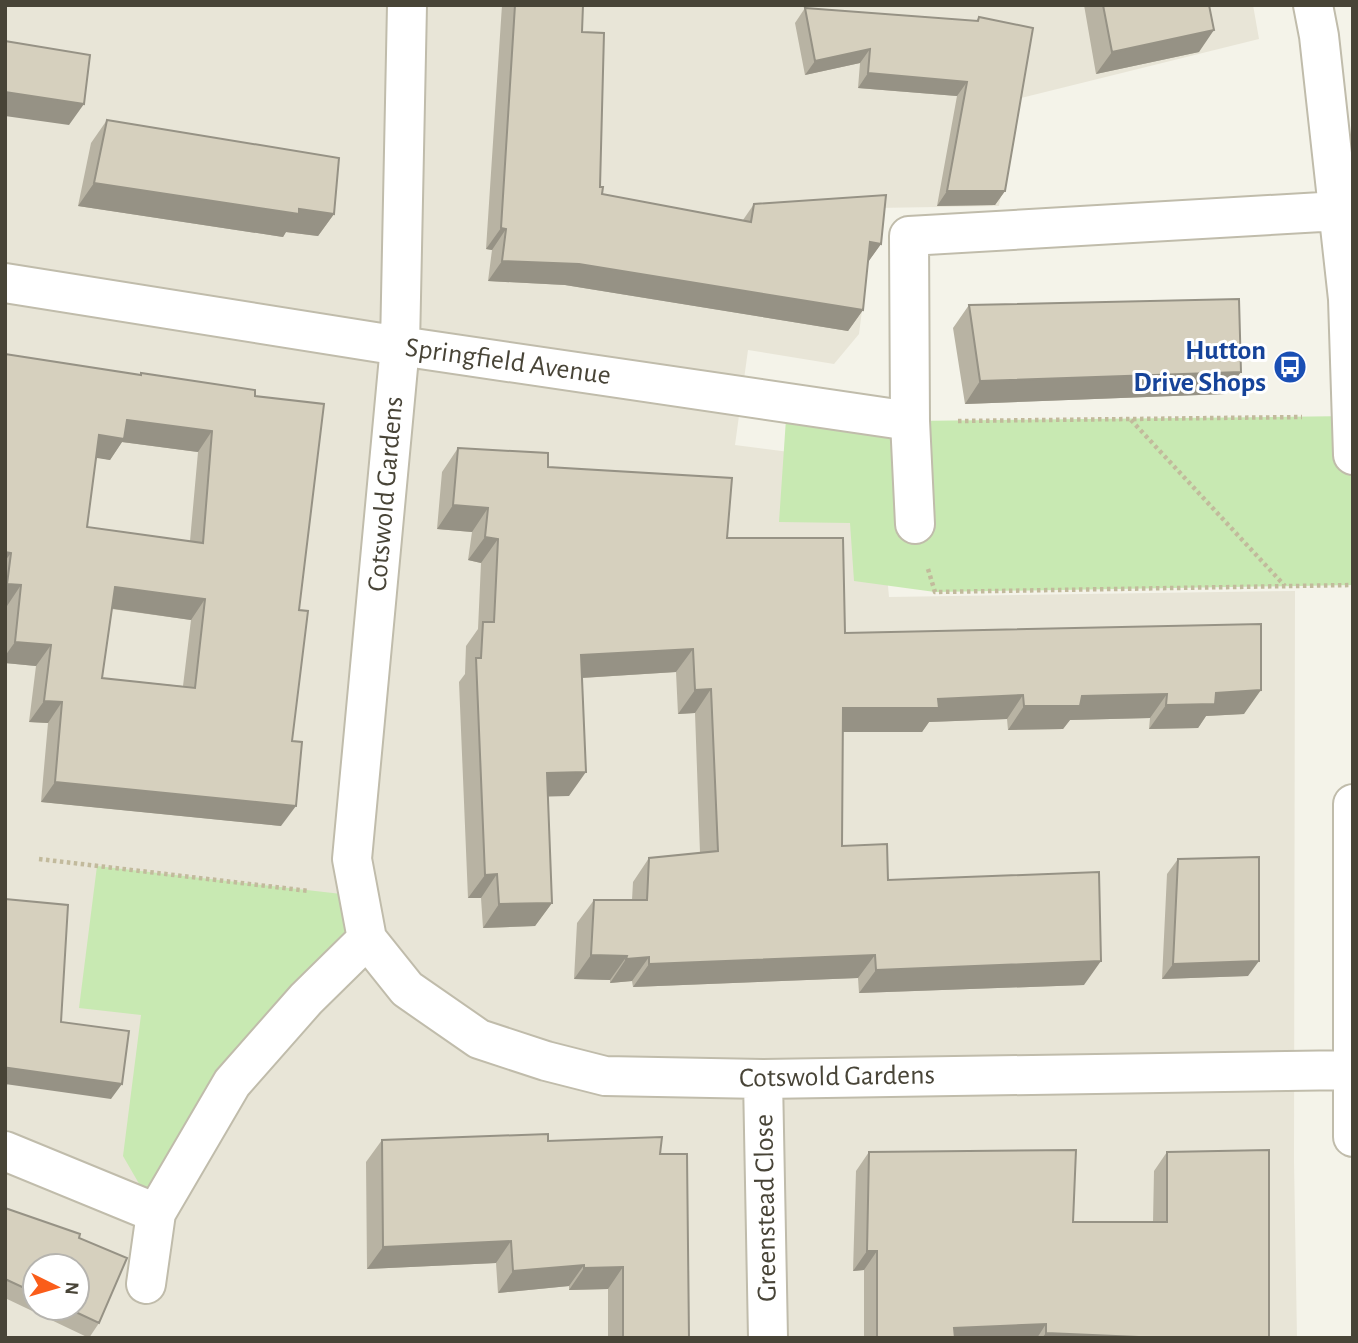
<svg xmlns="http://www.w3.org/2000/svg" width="1358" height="1343" font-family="'Alegreya Sans',sans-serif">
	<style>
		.residential { fill: #e8e5d7; fill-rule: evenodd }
		.green { fill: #c8e9b2 }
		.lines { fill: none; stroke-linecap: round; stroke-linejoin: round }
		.minor-casing { stroke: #c0bcab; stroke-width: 42 }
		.path { stroke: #c2ba9c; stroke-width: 4.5; stroke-dasharray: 3.5 3.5; stroke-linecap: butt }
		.minor { stroke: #fff; stroke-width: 38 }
		.wall { fill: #b8b3a3; fill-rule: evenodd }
		.shaded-wall { fill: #969285 }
		.building { fill: #d6d0be; stroke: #969285; stroke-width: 2; fill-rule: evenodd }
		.labels { text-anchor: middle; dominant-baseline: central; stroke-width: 6; stroke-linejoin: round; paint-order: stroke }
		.transit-label { font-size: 28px; font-weight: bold; fill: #164399; stroke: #fff; text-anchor: end }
		.street-label { font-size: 28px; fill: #484437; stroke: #fff }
	</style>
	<rect width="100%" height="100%" fill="#f4f3e9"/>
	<path class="residential" d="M5 5H1253L1259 39 1017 99 999 206 875 208 859 334 834 364 748 350 735 445 852 460 878 475 889 597 1295 591 1294 1162 1297 1338H5ZM35 1266H77V1308H35Z"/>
	<path class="green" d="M787 404 910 421 1352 416 1353 585 935 592 854 581 850 523 779 522Z
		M97 866 359 896 367 939 156 1213 123 1156 141 1015 79 1008Z"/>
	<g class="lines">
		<defs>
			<path id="minor" d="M407 5 400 346 352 859 367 939 407 989 479 1039 546 1061 605 1076 763 1079 1352 1070
				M1313 5 1319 36 1348 299 1353 455
				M5 283 400 346 910 421 915 524
				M910 421 909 236 1339 211
				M1353 804V1137
				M763 1079 768 1338
				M5 1151 156 1213
				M146 1284 156 1213 232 1083 306 999 367 939"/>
		</defs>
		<use href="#minor" class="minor-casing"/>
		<path class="path" d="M1131 420 1285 586
			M958 421 1302 417
			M928 569 935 592 1353 585
			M39 859 309 891"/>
		<use href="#minor" class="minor"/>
	</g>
	<path class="wall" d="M502 5H583L582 32 600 187 602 194 743 220 754 204 881 244 867 263 863 310 848 331 565 285 488 281 492 250 486 249Z
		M1084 5H1209L1199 52 1096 74Z
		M805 8 976 21 979 17 1005 191 995 205 937 206 957 96 858 88 860 63 805 75 795 23Z
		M107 120 334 214 318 236 286 232 283 237 78 206 91 143Z
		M969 305 1225 394 965 404 953 328Z
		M5 354 140 375 141 373 255 396 299 610 281 826 41 802 48 723 29 722 36 666 5 663V620L7 606H5ZM122 442 198 452 190 541 87 527 96 457 110 460ZM112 609 191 620 183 686 102 678Z
		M458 448 548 467 727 538 845 633 1261 624 1244 714 1206 716 1198 728 1149 729 1150 718 1070 720 1063 729 1008 730 1007 719 929 722 922 732H843L842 846 888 880 1084 985 859 993 858 978 633 987 632 981 610 983V980L574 979 577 923 594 900H632L633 882 649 858 700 853 695 713 678 714 676 672 582 678 569 796H548L552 903 535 926 483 928 481 898H468L459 682 465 674 466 646 478 629 481 563 468 560 472 532 437 529 442 472Z
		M1178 859 1248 976 1162 979 1167 874Z
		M382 1140 548 1141 660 1154 689 1338H608V1289L569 1290V1286L498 1293 496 1263 367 1269 366 1162Z
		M869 1152 1073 1222H1153L1154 1171 1167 1152 1269 1338H864V1270L853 1271 856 1171Z
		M5 1208 99 1323 89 1338 5 1298ZM35 1266 77 1308H35Z"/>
	<path class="shaded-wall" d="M1214 30 1199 52 1096 74 1112 52Z
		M870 49 860 63 805 75 815 61Z
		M868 73 967 82 957 96 858 88Z
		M5 92 84 104 69 125 5 116Z
		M94 183 299 209 334 214 318 236 286 232 283 237 78 206Z
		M947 191H1005L995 205 937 206Z
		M501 228 506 229 492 250 486 249Z
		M870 242 881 244 866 265Z
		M502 261 579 264 863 310 848 331 565 285 488 281Z
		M1241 372 1225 394 965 404 980 381Z
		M127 420 212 431 198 452 122 442 110 460 84 456 99 435Z
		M453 505 488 508 472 532 437 529Z
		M485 537 498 539 481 563 468 560Z
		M5 552 11 553 5 561Z
		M7 584 21 585 7 606H5V587Z
		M115 587 205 599 191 620 101 607Z
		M15 642 51 645 36 666 5 663V656Z
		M693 649 676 672 564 679 581 655Z
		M711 689 695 713 678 714 695 690Z
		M1261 690 1244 714 1206 716 1198 728 1149 729 1166 705 1216 693Z
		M1167 694 1150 718 1070 720 1063 729 1008 730 1024 706 1082 696Z
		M1023 695 1007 719 929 722 922 732H827L843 708 938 699Z
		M44 701 62 702 48 723 29 722Z
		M586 772 569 796 530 797 547 773Z
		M55 782 296 806 281 826 41 802Z
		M497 874 481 898H468L485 875Z
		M552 903 535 926 483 928 499 904Z
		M591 955 627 956 610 980 574 979Z
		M875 955 858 978 633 987 649 964Z
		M649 957 632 981 610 983 626 959Z
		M1101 961 1084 985 859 993 876 970Z
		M1259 961 1248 976 1162 979 1173 964Z
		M8 1068 122 1084 111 1099 5 1084Z
		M511 1241 496 1263 367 1269 383 1247Z
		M867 1251H877L864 1270 853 1271Z
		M584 1265 569 1286 498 1293 513 1271Z
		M623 1267 608 1289 569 1290 584 1268Z
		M1046 1324 1037 1338H948L954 1328Z
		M1046 1333 1162 1338H1042Z"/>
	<path class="building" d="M515 5H583L582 32 604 33 600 187H603L602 194 751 222 754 204 886 195 881 244 870 242 863 310 579 264 502 261 506 229 501 228Z
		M1103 5H1209L1214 30 1112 52Z
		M805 8 978 21 979 17 1033 28 1005 191H947L967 82 868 73 870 49 815 61Z
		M5 41 90 55 84 104 5 92Z
		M107 120 339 158 334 214 299 209V214L94 183Z
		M1239 299 1241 372 980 381 969 305Z
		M5 354 141 375V373L255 390V396L324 404 299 610 308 611 292 741 302 742 296 806 55 782 62 702 44 701 51 645 15 642 21 585 7 584 11 553 5 552ZM127 420 212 431 203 543 87 527 99 435 124 439ZM115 587 205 599 195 688 102 678Z
		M458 448 548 453V467L732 478 727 538H843L845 633 1261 624V690L1216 693 1215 704 1166 705 1167 694 1082 696 1080 706H1024L1023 695 938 699 939 708H843L842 846 887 844 888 880 1099 872 1101 961 876 970 875 955 649 964V957L626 959 627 956 591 955 594 900H647L649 858 718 851 711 689 695 690 693 649 581 655 586 772 547 773 552 903 499 904 497 874 485 875 476 658H481L483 622H494L498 539 485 537 488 508 453 505Z
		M1259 857V961L1173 964 1178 859Z
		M5 899 68 905 61 1022 129 1031 122 1084 8 1068 5 1095Z
		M548 1134V1141L662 1137 660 1154H687L689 1338H623V1267L584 1268V1265L513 1271 511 1241 383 1247 382 1140Z
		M1076 1150 1073 1222H1167V1152L1269 1150V1338H1162L1046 1333V1324L954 1328 955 1338H877V1251H867L869 1152Z
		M5 1208 80 1234 79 1238 127 1258 99 1323 67 1308H77V1266H35V1293L5 1279Z"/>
	<defs>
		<symbol id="bus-disc" viewBox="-11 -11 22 22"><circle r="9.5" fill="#1a4fb4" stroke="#fff"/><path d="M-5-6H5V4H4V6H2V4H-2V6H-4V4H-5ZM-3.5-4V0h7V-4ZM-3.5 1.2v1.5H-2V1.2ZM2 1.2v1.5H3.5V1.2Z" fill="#fff"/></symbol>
	</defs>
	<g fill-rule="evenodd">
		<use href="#bus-disc" x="1271" y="348" width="38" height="38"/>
	</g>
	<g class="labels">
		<g class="transit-label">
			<text x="1266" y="351">Hutton<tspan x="1266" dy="32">Drive Shops</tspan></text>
		</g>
		<g class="street-label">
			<text transform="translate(508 362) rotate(8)">Springfield Avenue</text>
			<text transform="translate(386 494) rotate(-85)">Cotswold Gardens</text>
			<text transform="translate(837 1077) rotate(-1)">Cotswold Gardens</text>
			<text transform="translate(766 1208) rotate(-91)">Greenstead Close</text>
		</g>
	</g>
	<rect width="1358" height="1343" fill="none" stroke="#484437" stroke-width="14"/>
	<g transform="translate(56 1287) rotate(95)"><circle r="33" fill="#ffffff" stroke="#b6b4af" stroke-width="2"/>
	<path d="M0-5L12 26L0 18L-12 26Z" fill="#fa5d1a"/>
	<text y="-10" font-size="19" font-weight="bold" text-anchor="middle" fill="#484437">N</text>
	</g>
</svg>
